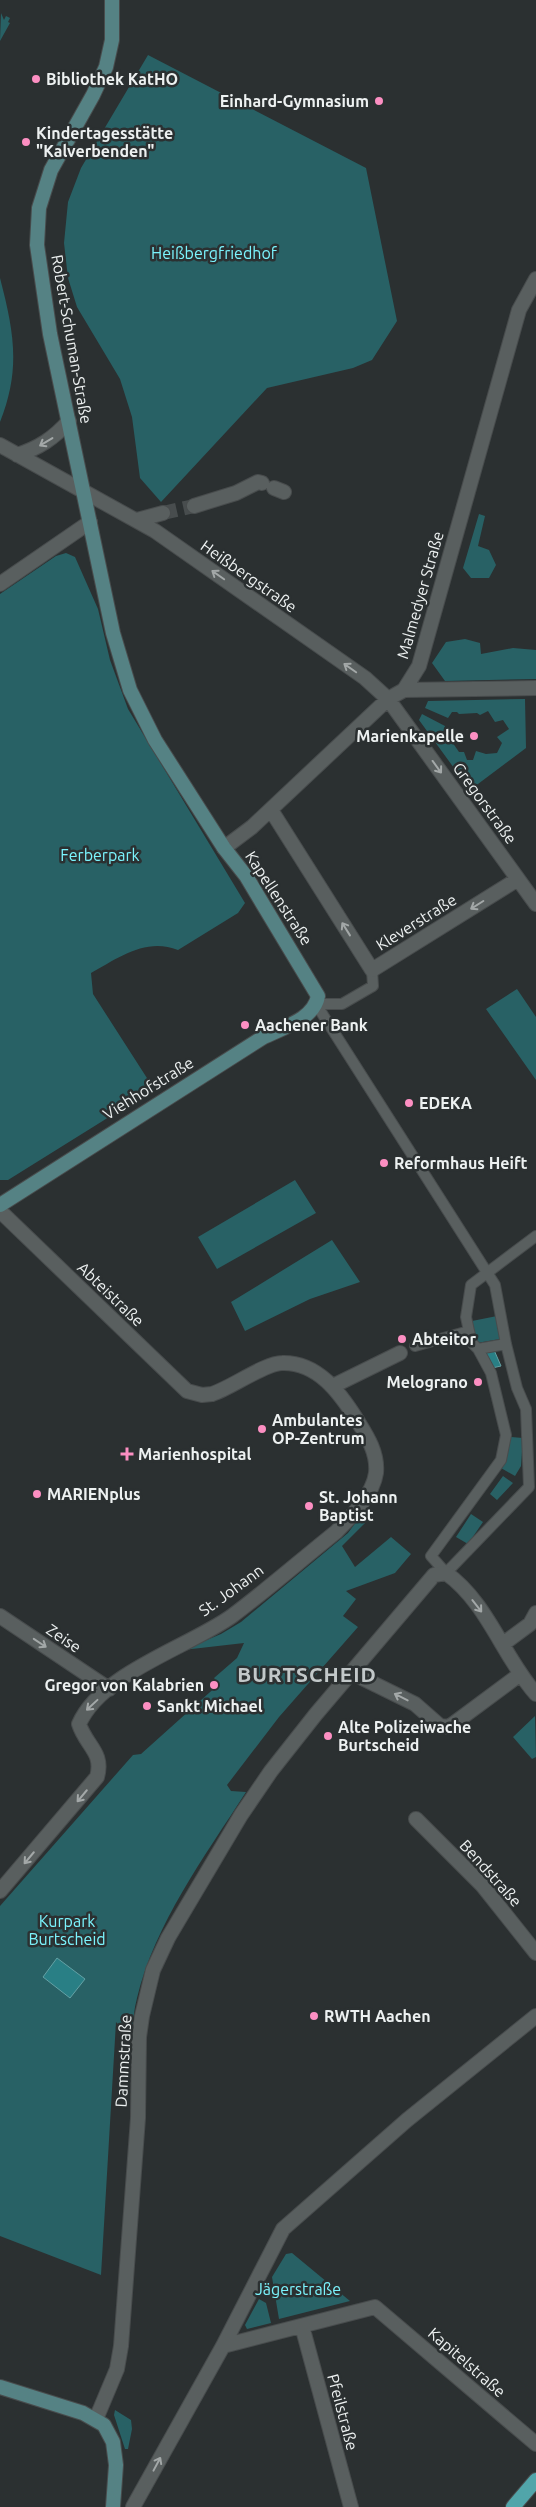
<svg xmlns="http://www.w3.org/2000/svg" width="536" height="2507" font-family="Ubuntu,sans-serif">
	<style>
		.green { fill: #286165 }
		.water { fill: #297f85; stroke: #64a1a5 }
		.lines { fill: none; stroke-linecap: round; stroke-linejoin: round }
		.minor-tunnel { stroke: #484d4e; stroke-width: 14; stroke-dasharray: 14 7; stroke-linecap: butt }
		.pedestrian-casing { stroke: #484c4d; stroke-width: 12 }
		.minor-casing { stroke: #484c4d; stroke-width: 16 }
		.secondary-casing { stroke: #484c4d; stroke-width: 16 }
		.primary-casing { stroke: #484c4d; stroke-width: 16 }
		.pedestrian { stroke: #595f5f; stroke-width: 10 }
		.minor { stroke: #595f5f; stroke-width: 14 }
		.secondary { stroke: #558284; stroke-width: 14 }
		.primary { stroke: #51a5aa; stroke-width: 14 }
		.oneway { stroke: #a3a8a8 }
		.poi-dot { fill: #fc8fc2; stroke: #2b3031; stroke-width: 2 }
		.labels { text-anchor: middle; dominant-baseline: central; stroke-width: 5; stroke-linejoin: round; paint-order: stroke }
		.poi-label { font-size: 16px; font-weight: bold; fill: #edf1f1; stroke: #2b3031; text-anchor: start }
		.park-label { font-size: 16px; fill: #7bf4fd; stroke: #2b3031 }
		.street-label { font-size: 16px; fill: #edf1f1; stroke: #2b3031 }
		.district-label { font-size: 21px; font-weight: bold; letter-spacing: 1px; fill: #c2c8c9; stroke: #2b3031 }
	</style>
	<rect width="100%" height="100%" fill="#2b3031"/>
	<path class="green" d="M1 13 4 20 6 16 10 18 8 22 10 23 0 41Z
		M148 55 366 168 397 321 372 360 353 368 267 388 161 502 140 478 132 417 120 379 77 307 68 278 64 243 68 202 81 168Z
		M0 278C14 332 21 369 0 422Z
		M479 514 485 516 478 546 489 550 496 565 489 578H471L463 568Z
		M66 553 75 557 98 609 110 660 128 709 245 903 238 913 178 950C146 937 118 958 91 973L93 994 154 1089 8 1180H0V594L56 556Z
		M465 639 480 643 481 654 513 648 536 650V679L445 681 432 663 446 642Z
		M525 699 526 748 470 790 419 720 422 714 445 726 443 733 448 736 459 752H464L467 760H473L476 751 486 754 497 753 502 743 497 737 509 729 503 720 495 722 488 711 480 715 477 713 459 714 457 712H452L448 718 425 708 428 701Z
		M517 989 536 1017V1080L486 1009Z
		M295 1180 316 1213 217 1269 198 1237Z
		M332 1240 360 1282 310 1299 245 1331 231 1302Z
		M497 1316 500 1339 477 1343 472 1321Z
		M511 1437 523 1438 521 1466 515 1476 501 1468Z
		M503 1476 513 1483 497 1500 490 1494Z
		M365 1510 371 1517 342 1546 355 1567 391 1537 411 1554 395 1573 346 1591 356 1599 343 1616 358 1627 279 1717 227 1785 231 1791 246 1792C205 1856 155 1923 137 1998 134 2009 133 2021 132 2032L124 2031 116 2022 101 2275 0 2236V1906L133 1755 141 1754 219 1684 214 1678 237 1658 244 1643 183 1650 221 1634 241 1622 348 1533Z
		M471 1514 483 1522 468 1544 456 1537Z
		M535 1716 536 1757 532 1759 513 1737Z
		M292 2253 350 2301 279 2319 272 2277 286 2254Z
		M259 2299 266 2303 271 2323 247 2329 245 2325Z
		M115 2410 131 2420 132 2429 128 2449H125L114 2415Z"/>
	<path class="water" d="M494 1350 501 1366 492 1368 484 1352Z
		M57 1958 85 1979 70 1998 43 1977Z"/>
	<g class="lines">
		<path class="minor-tunnel" d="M163 513 194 506"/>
		<defs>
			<path id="pedestrian" d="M316 1004 495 1285 506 1344 517 1388 526 1409 529 1487 446 1573 431 1556 501 1460 506 1435 491 1373 478 1349
				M316 1004H342L373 986 372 970
				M469 1331 466 1317 471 1285 536 1236
				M415 1346 469 1331 472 1343 478 1349 506 1344"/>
			<path id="minor" d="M0 445 155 531 365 678 388 699 536 904
				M17 455C39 448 54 438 69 421
				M274 488 284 492
				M194 506 236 493 258 482 262 483
				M137 520 163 513
				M0 584 90 522
				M404 690 536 688
				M271 810 372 970 518 879
				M224 848 252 827 388 699 404 690 419 666 519 310 536 279
				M0 1211 187 1391 202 1395 212 1394C231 1388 265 1363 282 1363 318 1362 340 1393 357 1420 367 1436 378 1453 376 1473 373 1495 351 1517 336 1532 301 1560 268 1589 232 1616 189 1647 101 1673 79 1724 86 1746 104 1752 97 1777L0 1891
				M333 1386 400 1353
				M0 1616 109 1689
				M503 1644 530 1624 536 1613
				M352 1673 415 1704 440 1726 449 1727 519 1675
				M416 1819 482 1885 536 1953
				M302 2326 351 2507
				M223 2346 375 2307 536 2444
				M96 2419 117 2369 121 2346 138 2118 139 2037 142 2016 153 1970 168 1938 241 1815 271 1771 316 1714 434 1575 446 1573C488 1603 503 1657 536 1694
				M133 2507 223 2346 283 2229 407 2120 536 2016"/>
			<path id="secondary" d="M0 1205 262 1038C281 1028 314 1020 318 996L246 876 224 848 155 740 130 690 113 633 50 334 37 245 39 208 51 170 93 95 106 67 112 40V0
				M0 2387 83 2413 104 2425 113 2442 116 2465 113 2507"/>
			<path id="primary" d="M513 2507 536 2480"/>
		</defs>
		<use href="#pedestrian" class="pedestrian-casing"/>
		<use href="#minor" class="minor-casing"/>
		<use href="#secondary" class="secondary-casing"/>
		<use href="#primary" class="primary-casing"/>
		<use href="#pedestrian" class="pedestrian"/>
		<use href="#minor" class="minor"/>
		<use href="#secondary" class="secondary"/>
		<use href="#primary" class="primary"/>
	</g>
	<defs><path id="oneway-shaft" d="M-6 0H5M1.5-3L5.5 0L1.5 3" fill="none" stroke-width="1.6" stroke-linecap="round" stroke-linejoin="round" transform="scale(1.25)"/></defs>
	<g class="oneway">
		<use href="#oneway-shaft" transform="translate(46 442) rotate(149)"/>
		<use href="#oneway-shaft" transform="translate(218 575) rotate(-145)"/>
		<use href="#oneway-shaft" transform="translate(350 668) rotate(-145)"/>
		<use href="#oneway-shaft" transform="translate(437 767) rotate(54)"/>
		<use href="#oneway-shaft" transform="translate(477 905) rotate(148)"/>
		<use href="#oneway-shaft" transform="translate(346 929) rotate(-122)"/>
		<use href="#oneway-shaft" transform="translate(477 1606) rotate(52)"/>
		<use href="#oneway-shaft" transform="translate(40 1643) rotate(34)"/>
		<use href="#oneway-shaft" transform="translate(401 1697) rotate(-153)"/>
		<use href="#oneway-shaft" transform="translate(92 1705) rotate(137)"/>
		<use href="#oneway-shaft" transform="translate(82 1796) rotate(130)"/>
		<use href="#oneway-shaft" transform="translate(29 1858) rotate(130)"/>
		<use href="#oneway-shaft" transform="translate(157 2464) rotate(-62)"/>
	</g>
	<g class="poi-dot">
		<circle cx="36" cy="79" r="5"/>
		<circle cx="379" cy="101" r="5"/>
		<circle cx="26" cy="142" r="5"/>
		<circle cx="474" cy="736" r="5"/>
		<circle cx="245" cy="1025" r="5"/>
		<circle cx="409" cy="1103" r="5"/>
		<circle cx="384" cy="1163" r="5"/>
		<circle cx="402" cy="1339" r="5"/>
		<circle cx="478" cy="1382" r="5"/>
		<circle cx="262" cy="1429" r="5"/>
		<path d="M124.5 1446.5h5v5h5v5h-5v5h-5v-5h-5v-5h5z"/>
		<circle cx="37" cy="1494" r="5"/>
		<circle cx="309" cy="1506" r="5"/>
		<circle cx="214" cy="1685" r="5"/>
		<circle cx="147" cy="1706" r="5"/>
		<circle cx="328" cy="1736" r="5"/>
		<circle cx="314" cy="2016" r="5"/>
	</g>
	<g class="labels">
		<g class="poi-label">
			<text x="46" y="79">Bibliothek KatHO</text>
			<text x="369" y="101" text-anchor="end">Einhard-Gymnasium</text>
			<text x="36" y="133">Kindertagesstätte<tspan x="36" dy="18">"Kalverbenden"</tspan></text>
			<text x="464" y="736" text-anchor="end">Marienkapelle</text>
			<text x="255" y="1025">Aachener Bank</text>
			<text x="419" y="1103">EDEKA</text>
			<text x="394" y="1163">Reformhaus Heift</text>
			<text x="412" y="1339">Abteitor</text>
			<text x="468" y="1382" text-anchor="end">Melograno</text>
			<text x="272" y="1420">Ambulantes<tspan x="272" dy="18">OP-Zentrum</tspan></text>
			<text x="138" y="1454">Marienhospital</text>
			<text x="47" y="1494">MARIENplus</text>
			<text x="319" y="1497">St. Johann<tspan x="319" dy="18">Baptist</tspan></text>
			<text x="204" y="1685" text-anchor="end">Gregor von Kalabrien</text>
			<text x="157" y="1706">Sankt Michael</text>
			<text x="338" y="1727">Alte Polizeiwache<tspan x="338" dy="18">Burtscheid</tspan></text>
			<text x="324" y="2016">RWTH Aachen</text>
		</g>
		<g class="park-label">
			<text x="214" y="253">Heißbergfriedhof</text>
			<text x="100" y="855">Ferberpark</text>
			<text x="67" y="1921">Kurpark<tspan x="67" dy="18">Burtscheid</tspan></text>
			<text x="298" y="2289">Jägerstraße</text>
		</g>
		<g class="street-label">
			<text transform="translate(72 339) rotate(80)">Robert-Schuman-Straße</text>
			<text transform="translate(249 576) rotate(35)">Heißbergstraße</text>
			<text transform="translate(420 595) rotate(-74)">Malmedyer Straße</text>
			<text transform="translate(485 803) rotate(54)">Gregorstraße</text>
			<text transform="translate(279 898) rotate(57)">Kapellenstraße</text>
			<text transform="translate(416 922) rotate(-32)">Kleverstraße</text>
			<text transform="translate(148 1088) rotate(-32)">Viehhofstraße</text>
			<text transform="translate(111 1294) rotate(44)">Abteistraße</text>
			<text transform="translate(231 1590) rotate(-36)">St. Johann</text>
			<text transform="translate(64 1638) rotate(34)">Zeise</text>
			<text transform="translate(491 1873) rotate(48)">Bendstraße</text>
			<text transform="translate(123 2061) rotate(-87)">Dammstraße</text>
			<text transform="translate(467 2362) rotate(41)">Kapitelstraße</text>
			<text transform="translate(343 2412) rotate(75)">Pfeilstraße</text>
		</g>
		<g class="district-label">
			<text x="307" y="1674">BURTSCHEID</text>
		</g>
	</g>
</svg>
